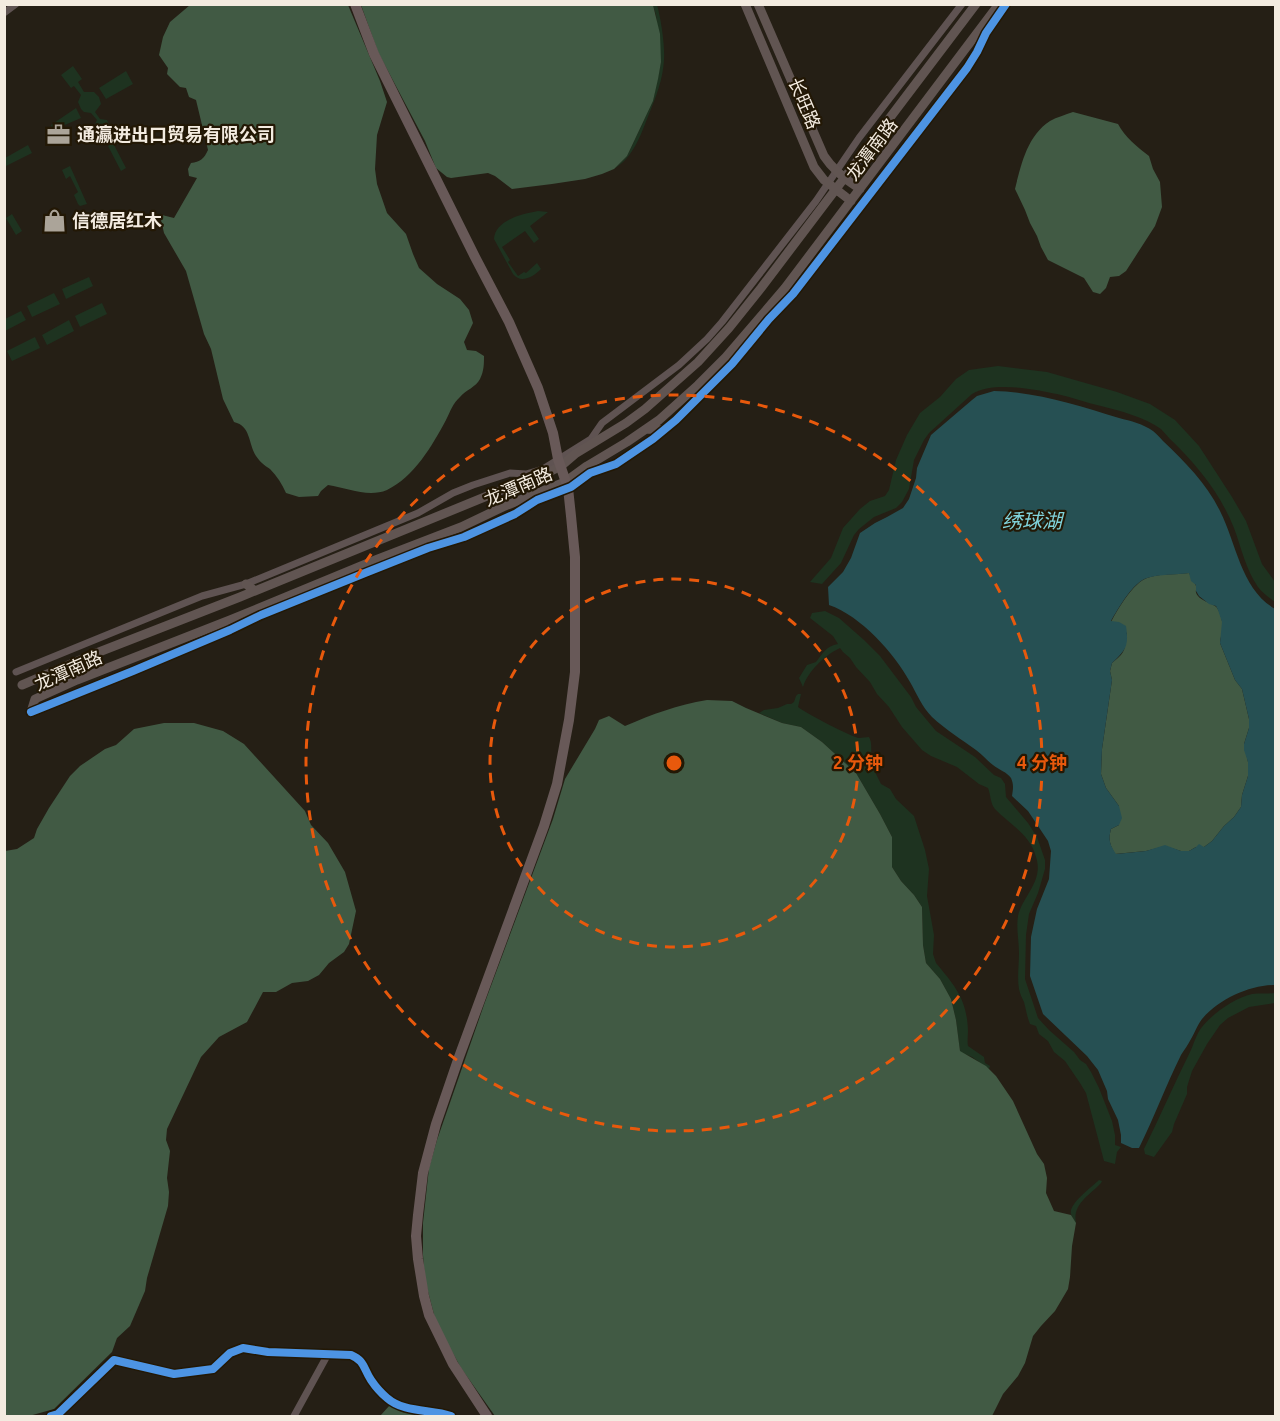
<svg xmlns="http://www.w3.org/2000/svg" width="1280" height="1421" font-family="Ubuntu,'Noto Sans SC',sans-serif">
	<style>
		.green { fill: #1e3320 }
		.forest { fill: #415a44 }
		.water { fill: #265053; fill-rule: evenodd }
		.lines { fill: none; stroke-linecap: round; stroke-linejoin: round }
		.minor { stroke: #5f5352; stroke-width: 7 }
		.secondary { stroke: #615552; stroke-width: 9 }
		.trunk { stroke: #685958; stroke-width: 10 }
		.cycleway-casing { stroke: #231805; stroke-width: 11 }
		.cycleway { stroke: #4d94e3; stroke-width: 8 }
		.ring { fill: none; stroke: #e8590c; stroke-width: 3; stroke-dasharray: 10 8 }
		.labels { text-anchor: middle; dominant-baseline: central; stroke-width: 4.5; stroke-linejoin: round; paint-order: stroke }
		.street-label { font-size: 18px; fill: #f3ebe0; stroke: #231805 }
		.poi-label { font-size: 18px; font-weight: bold; fill: #f3ebe0; stroke: #231805; text-anchor: start }
		.water-label { font-size: 20px; font-style: italic; fill: #80d3db; stroke: #231805 }
		.centre { fill: #e8590c; stroke: #231805; stroke-width: 3 }
		.ring-label { font-size: 18px; text-anchor: middle; font-weight: bold; fill: #e8590c; stroke: #231805; stroke-width: 4.5; stroke-linejoin: round; paint-order: stroke }
	</style>
	<rect width="100%" height="100%" fill="#251f15"/>
	<path class="green" d="M653 5H657C661 19 665 45 664 60 663 79 656 97 649 114 641 134 634 157 614 169L627 156 653 101 661 62 656 15Z
		M73 66 82 79 78 82 84 92H94L99 97 101 104 95 112 100 119 107 120 109 124 108 131 104 134C96 134 93 127 97 120L91 113 84 112 81 109 78 102 81 95 74 86 71 88 61 75Z
		M126 71 133 84 106 99 99 88Z
		M76 108 81 118 53 130 51 125Z
		M113 143 126 168 121 171 108 146Z
		M28 145 32 153 6 166 5 158Z
		M70 166 87 204 80 206 78 204 74 195 78 192 70 176 66 179 62 170Z
		M538 211 548 212 530 226 539 239 534 243 525 231 502 247 510 260 508 262 518 276 524 272 526 273 537 263 541 269C533 277 521 284 513 274L494 239C495 220 522 214 538 211Z
		M12 214 22 231 16 235 6 218Z
		M89 277 93 286 66 299 62 289Z
		M54 293 60 304 32 317 27 306Z
		M102 303 107 314 80 327 75 316Z
		M21 311 26 320 5 331V319Z
		M69 320 74 331 47 345 42 335Z
		M35 337 40 348 12 361 7 351Z
		M998 366 1047 372 1117 392 1150 404 1175 420 1199 446 1232 497 1246 521 1262 564 1275 582V602C1270 598 1262 593 1258 587 1246 570 1241 547 1234 528 1220 493 1197 465 1170 439 1167 436 1164 432 1161 429 1144 417 1121 411 1101 406 1086 403 1072 397 1057 394 1033 389 993 381 972 394L929 433 924 440 914 460 909 489 902 502 896 508 874 517 859 529 854 535 841 563 822 584 810 582 831 558 843 528 860 509 870 501 885 496 889 490 896 460 907 435 920 413 940 397 956 379 969 370Z
		M825 611 839 618 864 640 880 656 911 697 916 707 936 731 975 757 994 775 1001 778 1005 784 1006 797 1028 823 1037 837 1045 860V869L1038 893 1029 914 1026 935 1025 979 1038 1018 1049 1030 1074 1052 1080 1060 1086 1064 1091 1072 1099 1088 1112 1121 1115 1135V1145L1121 1147 1117 1152 1115 1164 1104 1161 1086 1093 1080 1083 1065 1061 1054 1052 1048 1041 1039 1034 1036 1026 1030 1024C1027 1017 1026 1009 1024 1002 1022 998 1020 994 1019 989 1017 977 1019 965 1019 953 1019 940 1016 929 1018 916 1023 895 1044 881 1036 857 1030 834 1010 825 995 809 990 803 991 795 988 788L979 784 957 767 931 756 922 750 902 727 889 707 877 694 870 682 856 667 850 658 843 652 840 648C825 655 808 671 803 687L799 678 807 665 816 662C823 653 826 646 838 644L833 636 810 618 812 613Z
		M798 694H801L798 707C804 712 853 738 859 738 863 738 866 737 869 737 874 746 868 755 875 763L874 770 881 784 890 789 896 799 914 816 925 850 929 869 927 896 934 935 933 954 936 963C955 986 967 999 968 1031 968 1036 967 1041 968 1046L984 1057 985 1063 990 1066 989 1069 972 1057 960 1052 956 1020 951 999 940 979 926 963 923 945 922 907 914 895 901 881 892 867V837L880 814 856 773 822 742 801 727 782 723 759 713 764 710 778 708 787 704H791L794 702 796 696Z
		M1275 993V1003L1249 1007 1228 1018 1220 1025 1207 1044 1192 1071 1187 1087V1094L1174 1124 1172 1132 1154 1157 1145 1154 1144 1149C1160 1117 1174 1084 1190 1052 1194 1044 1196 1034 1202 1027 1213 1013 1235 998 1252 994 1259 993 1268 994 1275 993Z
		M1099 1180 1102 1181 1101 1183C1090 1195 1072 1204 1076 1223 1074 1220 1072 1218 1071 1214 1068 1204 1093 1186 1099 1180Z"/>
	<path class="forest" d="M190 5H348L380 81 387 102 377 135 375 169 377 184 387 213 406 234 413 254 419 268 437 284 460 299 469 310 473 323 464 342 467 350 476 351 484 356C484 364 484 371 480 379 476 387 466 390 460 397 453 403 450 412 446 420 432 446 414 477 387 490 368 498 348 488 328 485L321 491 318 496 299 497 286 493C282 484 277 476 270 469 264 465 260 462 256 456 248 443 251 426 234 422L223 399 211 349 204 334 186 271 164 233 161 220 162 215 174 218 197 178 189 176 188 169 191 163C200 162 204 159 208 150L196 100 189 97 186 88 180 87 167 74 168 68 159 55 163 37 170 22Z
		M361 5H653L660 34 661 62 658 79 653 101 627 156 614 169 602 174 585 179 552 184 512 189 495 176 488 173 451 178 447 177 436 168 425 141 378 52Z
		M1073 112 1118 124C1125 137 1137 147 1149 156L1153 169 1160 182 1162 207 1155 226 1126 271 1119 276 1110 277 1106 288 1100 294 1093 292 1084 278 1048 260 1041 247 1037 236 1030 223 1025 210 1015 189C1021 165 1027 136 1050 121 1057 117 1065 115 1073 112Z
		M1189 573C1191 577 1195 582 1196 586 1197 592 1194 590 1198 596 1202 601 1209 602 1215 606 1220 609 1223 623 1223 629 1222 634 1220 638 1220 643L1235 680 1242 689 1249 719V728L1244 744 1248 762V776L1242 795 1241 807 1234 817 1224 826 1212 841 1204 847H1196L1189 851H1181L1165 846 1146 851 1115 854C1110 845 1108 840 1111 829L1119 825V806L1106 788 1101 774 1102 749 1112 680 1110 671 1112 663C1127 651 1124 650 1127 633L1111 622C1118 609 1133 583 1147 578 1160 573 1175 575 1189 573Z
		M707 700 732 701 746 708 782 723 801 727 822 742 856 773 880 814 892 837V867L901 881 914 895 922 907 923 945 926 963 940 979 951 999 956 1020 960 1051 986 1066 996 1076 1013 1101 1037 1154 1044 1164 1047 1178 1046 1193 1054 1211 1071 1215 1076 1223 1072 1246 1070 1277 1068 1289 1055 1311 1041 1326 1033 1336 1025 1363 1018 1376 1003 1394 992 1416H495L461 1368 436 1322 425 1280 423 1255V1223L429 1168 437 1140 485 1002 553 819 565 779 595 729 599 720 609 716 625 726C653 714 677 705 707 700Z
		M164 723H194L223 731 244 744 305 811 311 825 328 843 345 872 356 911 349 944 344 952 329 963 319 975 308 981 292 983 276 992H263L247 1022 219 1037 201 1057 167 1129 166 1140 170 1151 167 1178 169 1192 168 1206 147 1278 145 1291 130 1326 117 1338 112 1352 54 1409 29 1416H5V851L17 849 34 838 37 829 49 808 70 776 80 766 105 749 116 745 134 729Z
		M390 1405 411 1412 443 1416H380Z"/>
	<path class="water" d="M994 391C1037 392 1079 406 1119 418 1131 421 1143 424 1153 431 1157 434 1160 438 1163 441 1185 462 1207 484 1220 511 1237 545 1241 589 1275 609V985C1250 985 1219 999 1202 1019 1197 1026 1195 1032 1191 1039 1188 1045 1184 1050 1181 1055 1166 1085 1154 1118 1139 1148H1132L1121 1143V1135L1118 1120 1108 1099 1107 1091 1098 1070 1087 1056 1043 1014 1030 976 1031 937 1037 909 1049 879 1051 851 1048 841 1028 811 1012 796C1013 789 1014 785 1011 778 1007 772 999 770 993 765 987 761 982 754 976 750 961 739 946 730 932 717 922 707 917 694 910 682 894 653 861 616 829 605L828 587 843 572 851 558 860 533 875 523 887 517 903 508 909 499 916 478 917 468 931 435 972 400 977 396ZM1189 573 1191 581 1196 585V591L1199 596 1209 604 1216 606 1218 610 1222 622 1220 643 1235 680 1242 689 1249 719V728L1244 744V750L1248 762V776L1242 795 1241 807 1234 817 1224 826 1212 841 1204 847 1199 844 1196 847 1189 851H1181L1165 845 1146 851 1116 854C1110 845 1108 840 1111 829L1119 825 1122 818 1119 806 1106 788 1101 774 1102 749 1112 680 1110 671 1112 663C1126 650 1129 646 1126 626L1119 622 1111 621C1118 609 1133 582 1147 578 1160 574 1175 575 1189 573Z"/>
	<g class="lines">
		<path class="minor" d="M4 13 16 4
			M16 672 202 596 246 584 418 513 453 493 473 485 510 473 526 474 543 469 591 439 602 423 679 365 707 339 722 322 816 201 859 138 962 4
			M31 712 133 671 230 630 261 615 365 573 428 548 464 537 515 514 537 500 571 487 590 473 616 464 653 439 676 420 732 364 769 319 793 294 967 68 977 52 986 33 1006 4
			M51 1416 58 1414 114 1360 174 1374 213 1369 230 1353 243 1348 268 1352 351 1355C365 1361 363 1368 371 1380 375 1386 381 1393 387 1398 404 1413 431 1409 451 1416
			M294 1416 328 1354"/>
		<path class="secondary" d="M745 4 814 167 824 180 851 201
			M758 4 824 156C833 170 846 180 860 189
			M647 429 665 430
			M246 584 255 591
			M22 685 99 652 240 597 519 483 545 474 561 466 575 454 626 423 645 409 698 362 729 328 761 288 976 4
			M31 712 35 699 77 680 230 620 378 559 461 527 505 506 565 482 587 466 627 442 659 420 698 385 726 357 785 288 999 4"/>
		<path class="trunk" d="M355 4 374 54 475 257 509 322 538 388 553 433 558 459 568 488 571 516 575 557V672L569 720 557 784 544 826 459 1057 436 1124 423 1173 418 1215 416 1236 418 1259 424 1296 429 1315 453 1364 487 1416"/>
		<defs>
			<path id="cycleway" d="M31 712 133 671 230 630 261 615 365 573 428 548 464 537 515 514 537 500 571 487 590 473 616 464 653 439 676 420 732 364 769 319 793 294 967 68 977 52 986 33 1006 4
				M51 1416 58 1414 114 1360 174 1374 213 1369 230 1353 243 1348 268 1352 351 1355C365 1361 363 1368 371 1380 375 1386 381 1393 387 1398 404 1413 431 1409 451 1416"/>
		</defs>
		<use href="#cycleway" class="cycleway-casing"/>
		<use href="#cycleway" class="cycleway"/>
	</g>
	<g class="ring">
		<circle cx="674" cy="763" r="184"/>
		<circle cx="674" cy="763" r="368"/>
	</g>
	<defs>
		<symbol id="office-bare" viewBox="-9 -9 18 18"><path d="M-6-3h4V-5.5h4V-3h4V5H-6ZM-1-4.5V-3h2v-1.5ZM-6 0V1H6V0Z" fill="#aba499" stroke="#231805" stroke-width="2.5" paint-order="stroke"/></symbol>
		<symbol id="shop-bare" viewBox="-9 -9 18 18"><path d="M-5-2.5h2.3a2.7 3.5 0 0 1 5.4 0H5L5.5 6h-11ZM-1.5-2.5h3a1.5 2.3 0 0 0-3 0Z" fill="#aba499" stroke="#231805" stroke-width="2.5" paint-order="stroke"/></symbol>
	</defs>
	<g fill-rule="evenodd">
		<use href="#office-bare" x="42" y="118" width="33" height="33"/>
		<use href="#shop-bare" x="38" y="204" width="33" height="33"/>
	</g>
	<g class="labels">
		<g class="street-label">
			<text transform="translate(805 103) rotate(67)">长旺路</text>
			<text transform="translate(871 149) rotate(-53)">龙潭南路</text>
			<text transform="translate(518 486) rotate(-23)">龙潭南路</text>
			<text transform="translate(68 670) rotate(-24)">龙潭南路</text>
		</g>
		<g class="poi-label">
			<text x="77" y="134">通瀛进出口贸易有限公司</text>
			<text x="72" y="220">信德居红木</text>
		</g>
		<g class="water-label">
			<text x="1032" y="520">绣球湖</text>
		</g>
	</g>
	<circle cx="674" cy="763" r="9" class="centre"/>
	<g class="ring-label">
		<text x="858" y="769">2 分钟</text>
		<text x="1042" y="769">4 分钟</text>
	</g>
	<rect width="1280" height="1421" fill="none" stroke="#f3ebe0" stroke-width="12"/>
</svg>
